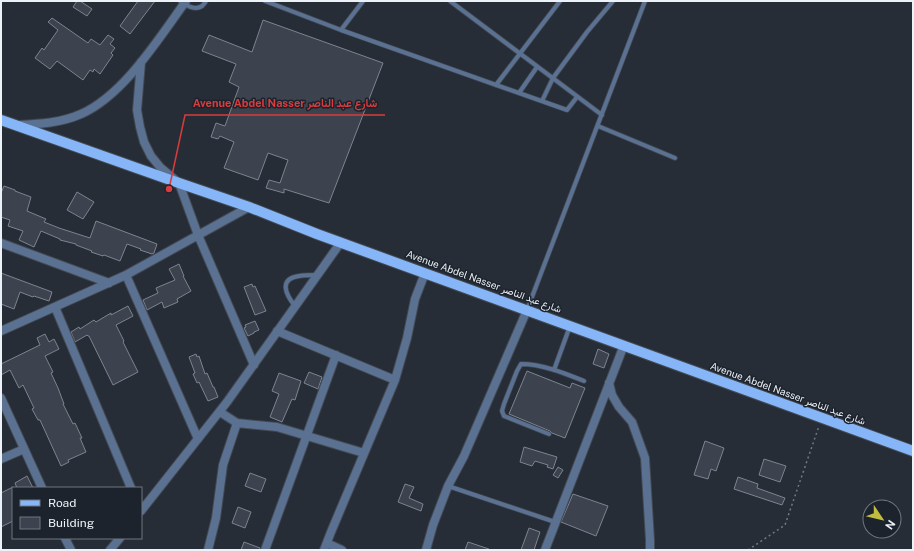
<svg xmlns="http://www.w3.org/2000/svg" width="914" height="551" font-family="'Public Sans',Vazirmatn,sans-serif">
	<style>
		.building { fill: #3c434e; stroke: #7c8490 }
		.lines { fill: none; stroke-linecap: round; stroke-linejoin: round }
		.service-casing { stroke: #424952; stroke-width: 5.5 }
		.minor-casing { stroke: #424952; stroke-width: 10 }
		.primary-casing { stroke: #424952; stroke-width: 12 }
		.path { stroke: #727981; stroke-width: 1.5; stroke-dasharray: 2 3; stroke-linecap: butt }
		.service { stroke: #5b7192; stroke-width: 4 }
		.minor { stroke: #5b7192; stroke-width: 8 }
		.primary { stroke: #87b6f8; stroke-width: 10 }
		.labels { text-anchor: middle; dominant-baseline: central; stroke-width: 3; stroke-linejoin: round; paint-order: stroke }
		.street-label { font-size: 10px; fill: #edf2f8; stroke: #1c232c }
		.leader { fill: none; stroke: #d83c3d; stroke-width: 1.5 }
		.callout-dot { fill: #d83c3d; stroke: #1c232c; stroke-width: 1.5 }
		.callout-label { font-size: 11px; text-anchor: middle; font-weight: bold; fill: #d83c3d; stroke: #1c232c; stroke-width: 3; stroke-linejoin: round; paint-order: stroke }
	</style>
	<rect width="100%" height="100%" fill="#262d37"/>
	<path class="building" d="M77 1H80L92 9 87 16 73 7Z
		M138 1H155L130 34 120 26Z
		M52 18 88 43 91 39 100 45 108 35 114 39 110 44 115 48 111 53 113 55 100 74 94 69 93 72 90 70 83 80 57 61 50 69 35 58 42 48 44 50 58 30 48 22Z
		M263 20 383 63 329 203 284 189V193L266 188 269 180 280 183 288 160 268 153 258 180 224 168 234 142 220 136 218 139 211 137 216 123 225 126 239 87 229 82 236 64 202 51 209 35 252 52Z
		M4 186 15 190V191L31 197 27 211 46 219 44 222 59 228 90 238 96 221 157 244 154 253 152 254 140 250 141 249 127 244 120 261 104 255 103 256 91 252 92 251 76 245V244L60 240V239L41 231 34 247 19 240 23 231 8 226 10 220 1 217V193Z
		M77 192 94 202 83 219 67 210Z
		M179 264 184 276H183L191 291 177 299 178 302 164 308 162 302 147 310 143 300 158 293 156 288 175 280 169 269Z
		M1 273 52 292 49 301 34 296 33 297 20 292 14 309 1 304Z
		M252 284 253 287 255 286 266 311 255 315 244 287Z
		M128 306 133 316 116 325 124 341 123 342 138 372 113 385 89 336H88L87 335 75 342 71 332 79 327 80 329 94 320 96 322 111 313V315Z
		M255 321 259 330 254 332V333L248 336 244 328 246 327 245 325Z
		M45 334 49 342 54 339 59 349 45 356 53 372 51 373 58 388 64 404H63L73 424 75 423 82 438H80L86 452 68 460 69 462 61 466 40 420H38L32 409 34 408 23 385 19 388 10 370 1 375V364L40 345 37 338Z
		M598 349 609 354 604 368 593 364Z
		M196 354 197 357 199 356 205 374 207 373 213 387H214L218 397 208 401 199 382 197 383 193 374 195 373 189 357Z
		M527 371 570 388 572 383 585 388 565 438 552 433 550 431 509 414Z
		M309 372 322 377 318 389 304 383Z
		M279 373 301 381 295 400 292 399 282 422 270 417 279 394 272 391Z
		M705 441 724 448 716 471 711 469 708 479 694 475Z
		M524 447 557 457 553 469 547 467 548 465 535 461 532 466 520 462Z
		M764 459 786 466 780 482 759 475Z
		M558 467 563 470 558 478 553 475Z
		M250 473 266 479 261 492 245 486Z
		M27 476 33 488H17L15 483Z
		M738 477 758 484 757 488 785 498 782 505 734 489Z
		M405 484 414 487 409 498 423 504 421 511 398 502Z
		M13 487V521L1 527V493Z
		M573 494 608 506 596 536 561 522Z
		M238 507 251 512 245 528 232 523Z
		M529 528 540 532 534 550H521Z
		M244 542 260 548V550H241Z
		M468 542 489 549V550H465Z"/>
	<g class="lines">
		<defs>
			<path id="service" d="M180 1C185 5 195 11 202 6 202 6 206 2 206 1
				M265 1 341 30 567 110 577 97
				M450 1 602 115
				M341 30 363 1
				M496 85 560 1
				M519 93 537 67
				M542 101 553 78 587 32 613 1
				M598 126 675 158
				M295 306C286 295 278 279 299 276 305 275 311 275 318 275
				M527 310 645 1
				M554 370 570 326
				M549 434 504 416 502 411 504 404 517 371 521 364C542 364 564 373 584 381
				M448 486 555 522"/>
			<path id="minor" d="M141 62 137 110 140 127 144 142 151 156 160 167 179 183 198 235 254 365
				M18 125C39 124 61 123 81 114 124 95 159 38 186 1
				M1 243 109 283
				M126 275 198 439
				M55 307 131 488
				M1 331 126 275 249 207
				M277 331 395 380
				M609 383 612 395 619 407 632 422 645 458 650 540V550
				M1 398 42 488
				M237 423 277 427 364 453
				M1 459 24 449
				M141 511 227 402 341 242
				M65 538 71 550
				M327 543 342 550
				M110 550 120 538
				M208 550 216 518 223 465 237 423 220 412
				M265 550 336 355
				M324 550 331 532 395 380 407 338 415 299 425 273
				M426 550 433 525 448 486 464 456 527 310
				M545 550 624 345"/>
			<path id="primary" d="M1 120 179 183 249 207 317 234 913 451"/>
		</defs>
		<use href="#service" class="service-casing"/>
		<use href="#minor" class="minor-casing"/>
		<use href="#primary" class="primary-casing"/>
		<path class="path" d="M748 550 785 525 819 426"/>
		<use href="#service" class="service"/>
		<use href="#minor" class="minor"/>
		<use href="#primary" class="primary"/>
	</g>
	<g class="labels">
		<g class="street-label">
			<text transform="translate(484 281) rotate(20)">Avenue Abdel Nasser شارع عبد الناصر</text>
			<text transform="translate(788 393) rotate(20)">Avenue Abdel Nasser شارع عبد الناصر</text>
		</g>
	</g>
	<path class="leader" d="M169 189L185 115H385"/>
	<circle class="callout-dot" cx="169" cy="189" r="4"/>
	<g class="callout-label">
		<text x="285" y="107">Avenue Abdel Nasser شارع عبد الناصر</text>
	</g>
	<rect width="914" height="551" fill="none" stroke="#edf2f8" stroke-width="4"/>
	<rect x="12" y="487" width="130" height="52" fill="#1c232c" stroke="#70767e"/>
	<rect x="20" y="500" width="20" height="6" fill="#87b6f8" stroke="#70767e"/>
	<text x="48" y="507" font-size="12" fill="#edf2f8">Road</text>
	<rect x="20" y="517" width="20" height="12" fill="#3c434e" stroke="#70767e"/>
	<text x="48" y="527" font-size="12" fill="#edf2f8">Building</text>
	<g transform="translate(882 519) rotate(125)"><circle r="19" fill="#1c232c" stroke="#70767e"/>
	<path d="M0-3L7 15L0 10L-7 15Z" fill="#c2bd3f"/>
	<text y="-6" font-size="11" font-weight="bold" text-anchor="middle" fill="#edf2f8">N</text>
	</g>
</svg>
